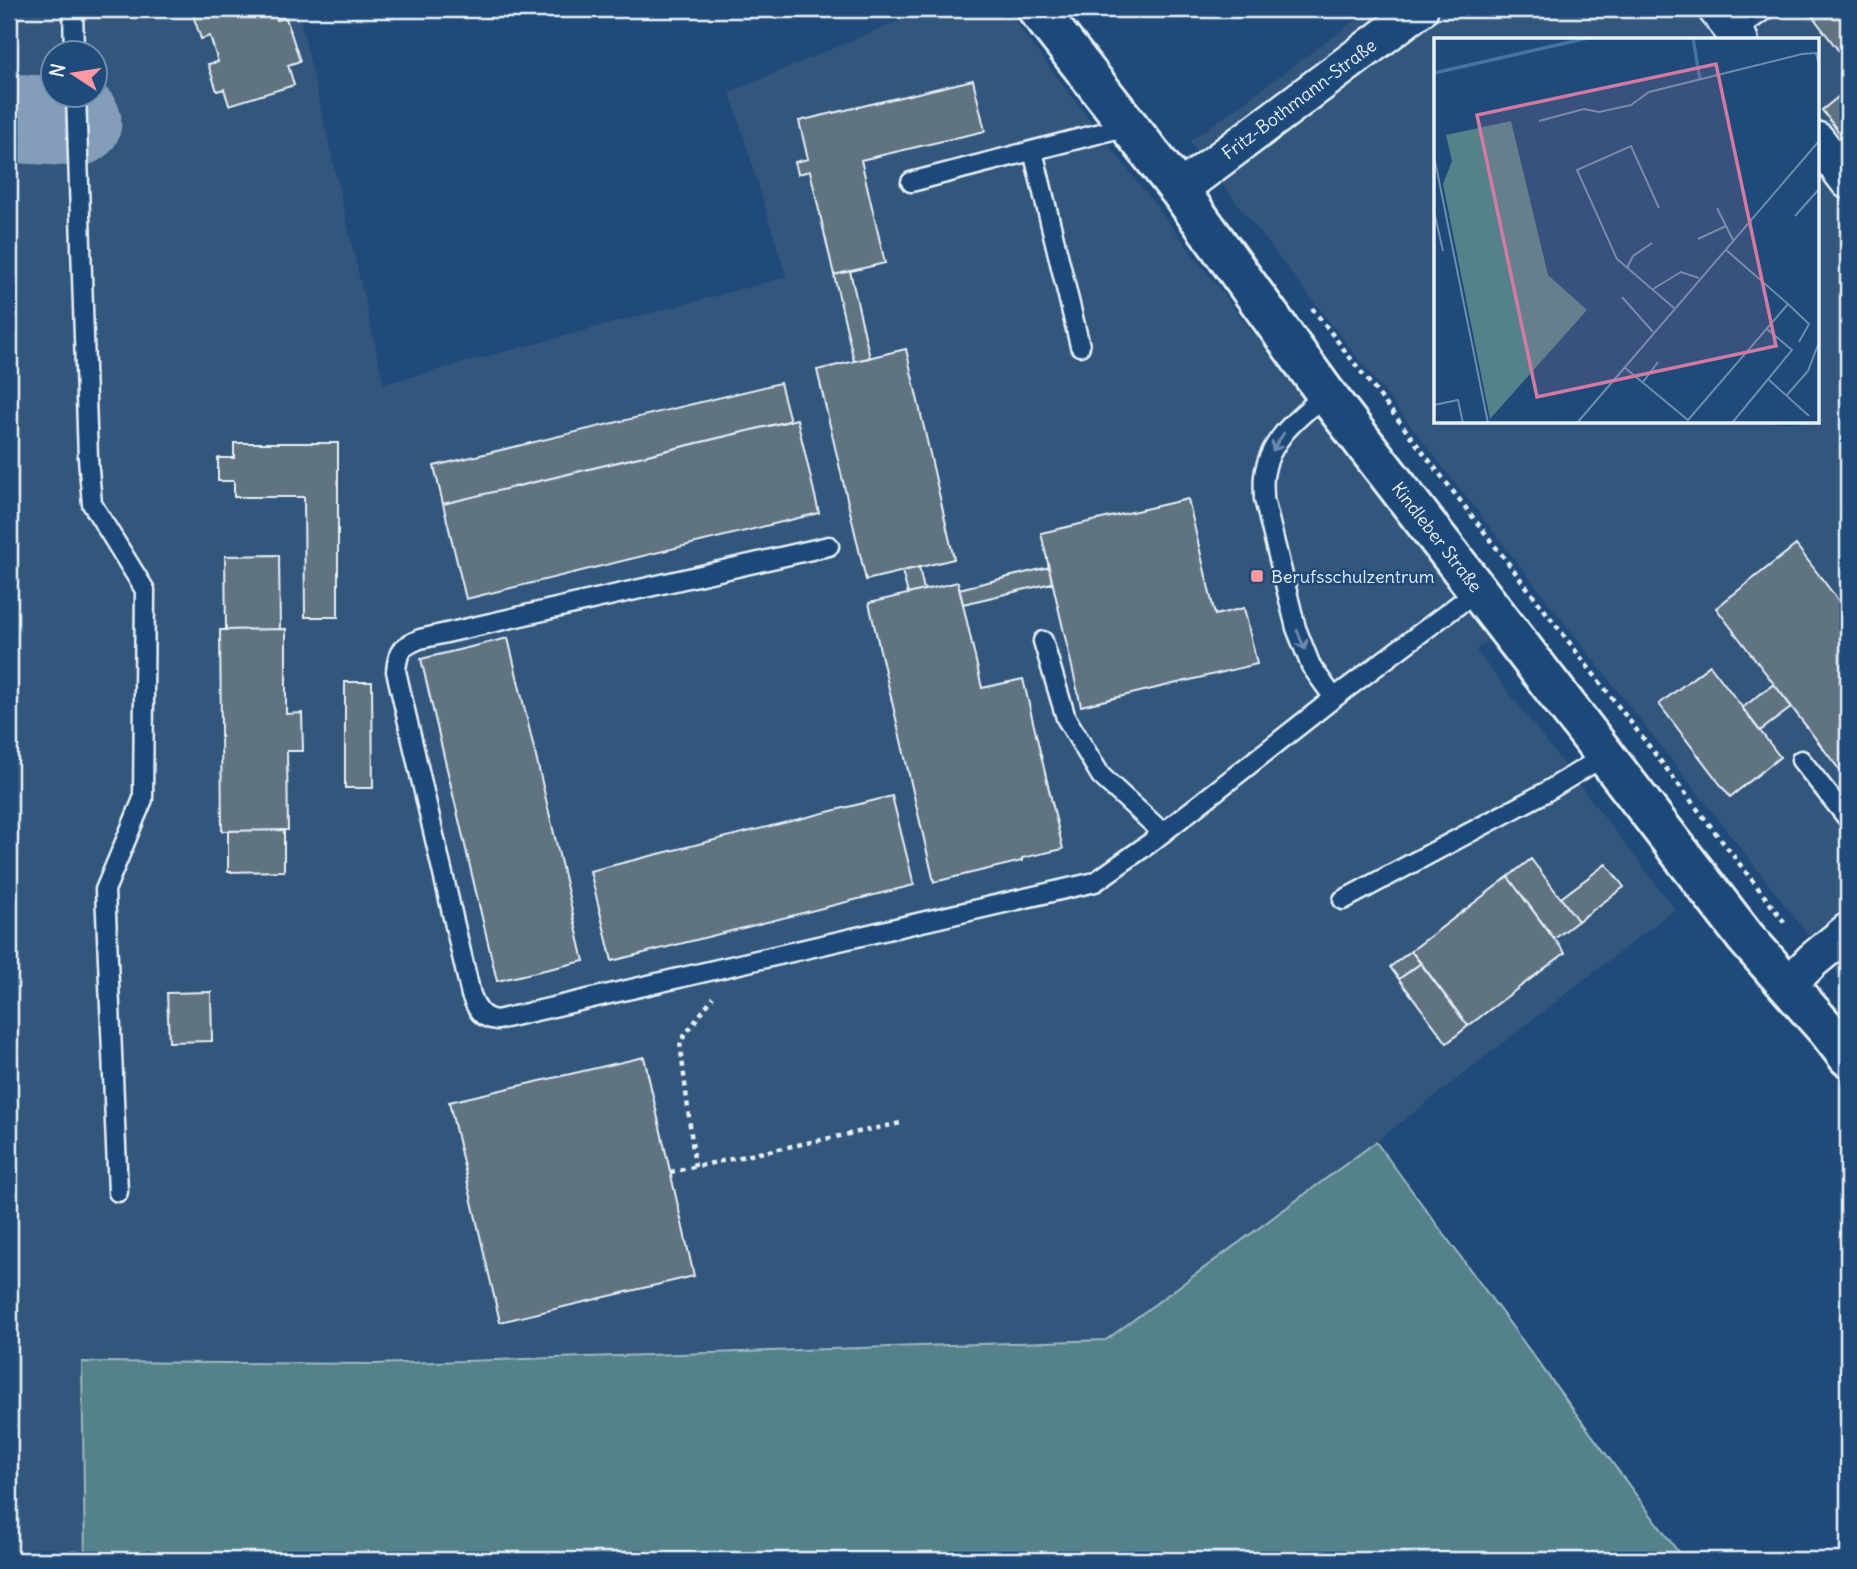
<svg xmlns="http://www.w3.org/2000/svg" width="1857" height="1569" font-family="Delius,sans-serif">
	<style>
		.built { fill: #32567c; fill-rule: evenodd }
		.green { fill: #54818a; stroke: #9eb9c1; stroke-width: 2 }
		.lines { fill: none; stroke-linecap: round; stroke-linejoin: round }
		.taxiway { stroke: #849eb9; stroke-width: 89 }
		.building { fill: #607381; stroke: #e8f1f8; stroke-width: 2 }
		.lane-casing { stroke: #e8f1f8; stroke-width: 23 }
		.street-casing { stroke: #e8f1f8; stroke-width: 40 }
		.secondary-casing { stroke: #e8f1f8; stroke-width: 44 }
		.path { stroke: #e8f1f8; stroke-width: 4.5; stroke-dasharray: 5 5; stroke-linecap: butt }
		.lane { stroke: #1f4a7a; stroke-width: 18 }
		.street { stroke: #1f4a7a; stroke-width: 35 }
		.secondary { stroke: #1f4a7a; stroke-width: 38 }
		.oneway { stroke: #6f8dac }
		.poi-dot { fill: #ff9aa2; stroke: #1f4a7a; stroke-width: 2.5 }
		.labels { text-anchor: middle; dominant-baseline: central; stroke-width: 5; stroke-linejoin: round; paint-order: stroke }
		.street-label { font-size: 18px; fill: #e8f1f8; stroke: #1f4a7a }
		.poi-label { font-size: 18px; fill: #e8f1f8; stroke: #1f4a7a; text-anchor: start }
		.inset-river { fill: none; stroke: #4474a0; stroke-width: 3.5 }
		.inset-road { fill: none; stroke: #6f8dac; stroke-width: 2 }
		.view { fill: #d37aa2; fill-opacity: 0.15; stroke: #d37aa2; stroke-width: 3.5 }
		.inset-edge { fill: none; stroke: #e8f1f8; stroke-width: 3.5 }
	</style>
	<rect width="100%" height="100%" fill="#1f4a7a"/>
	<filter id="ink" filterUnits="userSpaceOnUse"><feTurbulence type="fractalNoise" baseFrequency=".0143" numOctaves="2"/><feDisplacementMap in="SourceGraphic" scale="14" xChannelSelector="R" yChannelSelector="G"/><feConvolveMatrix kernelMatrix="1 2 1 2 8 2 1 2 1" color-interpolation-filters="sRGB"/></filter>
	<g filter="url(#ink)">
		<path class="built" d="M9 9H298L384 384 786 277 730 92 926 9H1005L1489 640 1476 650 1675 909 1376 1142 1106 1340 374 1364 83 1363 85 1560H9ZM52 52H94V94H52Z
			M1371 9H1848V980L1845 982 1189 142ZM1435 40H1817V422H1435Z"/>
		<path class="green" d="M1376 1142 1684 1560H85L82 1362 374 1364 1106 1340Z"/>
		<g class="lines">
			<path class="taxiway" d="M9 118 77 122"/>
		</g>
		<path class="building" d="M201 9H273L277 20 286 18 300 61 288 65 294 85 229 105 224 89 217 91 208 64 218 62 210 36 201 39 193 15 202 12Z
			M1807 9H1848V63Z
			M973 80 985 131 861 160 885 263 834 275 810 171 798 174 795 162 808 159 799 121Z
			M1848 89V144L1822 110Z
			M850 271 870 358 854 361 834 275Z
			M906 349 954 559 866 580 817 370Z
			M780 383 790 421 443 504 434 466Z
			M797 419 819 513 466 599 443 504Z
			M234 443H338V617H305L304 497H234V481H218V458H234Z
			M1188 499 1215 615 1244 608 1257 664 1081 706 1041 533Z
			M1796 545 1848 613V781L1716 608Z
			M279 555 280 629 226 630 225 556Z
			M919 567 924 590 908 594 902 571Z
			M1049 567 1052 583 963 604 959 589Z
			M958 582 982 688 1023 679 1063 849 1022 858V861L934 882 869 603Z
			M286 629V714L302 713 303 751H287L288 830 222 831 220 630Z
			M508 638 584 961 497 981 421 659Z
			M1710 665 1780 757 1730 797 1659 704Z
			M345 682H372L373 788H345Z
			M1774 684 1792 707 1760 731 1742 708Z
			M892 796 914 885 612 961 590 871Z
			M284 830V871L228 872V831Z
			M1531 859 1578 921 1554 939 1508 877Z
			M1606 864 1624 887 1578 921 1561 898Z
			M1508 877 1565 953 1468 1026 1411 951Z
			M1411 951 1421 963 1399 979 1390 967Z
			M1421 963 1468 1026 1447 1043 1399 979Z
			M211 992 212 1041 169 1042 167 993Z
			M644 1057 694 1276 500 1322 449 1102Z"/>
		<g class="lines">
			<defs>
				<path id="lane" d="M73 9 74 52
					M1734 32 1766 9
					M76 94 88 458 92 504 145 590 143 799 105 890 118 1192
					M1033 151 1080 346
					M911 182 1128 126
					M1326 394C1299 417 1269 439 1264 476 1263 483 1264 491 1264 499L1296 628 1311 666 1334 698
					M829 546 420 639C401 647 398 650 396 671L471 995C477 1009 480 1018 497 1020L1095 882 1150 843 1334 698 1478 590
					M1043 641 1066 718 1101 776 1163 833
					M1801 760 1848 819
					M1343 900 1544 793 1606 755"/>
				<path id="street" d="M1716 9 1740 40
					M1817 140 1848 181
					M1179 190 1420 9
					M1787 986 1813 960 1848 931"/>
				<path id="secondary" d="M1037 9 1179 190 1326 394 1746 938 1828 1031 1848 1057"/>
			</defs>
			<use href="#lane" class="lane-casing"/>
			<use href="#street" class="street-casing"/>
			<use href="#secondary" class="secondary-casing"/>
			<path class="path" d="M1312 308 1785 923
				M695 1167 680 1042 713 997
				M670 1172 901 1123"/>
			<use href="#lane" class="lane"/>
			<use href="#street" class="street"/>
			<use href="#secondary" class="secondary"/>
		</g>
		<defs><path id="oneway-shaft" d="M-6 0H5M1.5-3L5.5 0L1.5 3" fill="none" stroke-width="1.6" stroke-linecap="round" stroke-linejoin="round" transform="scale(1.75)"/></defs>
		<g class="oneway">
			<use href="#oneway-shaft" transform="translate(1278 442) rotate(123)"/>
			<use href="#oneway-shaft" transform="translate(1301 640) rotate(68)"/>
		</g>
	</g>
	<rect class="poi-dot" x="1250" y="569" width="14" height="14" rx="3.5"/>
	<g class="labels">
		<g class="street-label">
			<text transform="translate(1299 99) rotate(-37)">Fritz-Bothmann-Straße</text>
			<text transform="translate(1437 537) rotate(52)">Kindleber Straße</text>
		</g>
		<g class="poi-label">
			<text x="1271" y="576">Berufsschulzentrum</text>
		</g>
	</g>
	<g transform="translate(1434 38)">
		<rect width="385" height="385" fill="#1f4a7a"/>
		<path d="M77 83 114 237 153 272 56 381 9 146 18 123 12 97Z" fill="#54818a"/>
		<path class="inset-river" d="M259 0 266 42M0 35 154 0"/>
		<path class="inset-road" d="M105 83 150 71 165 74 197 67 215 54 368 16 382 15 385 27M0 118 54 385M225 170 197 108 143 132 183 221 240 270M283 170 299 202M0 173 9 213M361 178 385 151M264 201 292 188M193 230 199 218 218 205M219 251 247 234 265 240M188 259 219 294M354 266 375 286 365 304M190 329 254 382 354 266 291 211M334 341 375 378M209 344 224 324M352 358 374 333 385 304M0 367 24 362 29 385M143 385 385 103M298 385 358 312 333 291"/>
		<path class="view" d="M282 26 342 308 103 359 43 77Z"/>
		<rect width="385" height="385" class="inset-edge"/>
	</g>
	<rect width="1857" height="1569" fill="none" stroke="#1f4a7a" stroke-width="35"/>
	<rect x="18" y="18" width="1822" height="1534" fill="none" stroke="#e8f1f8" stroke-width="2.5" filter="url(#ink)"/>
	<g transform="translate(74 74) rotate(282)"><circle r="33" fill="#1f4a7a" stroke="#6f8dac" stroke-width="2"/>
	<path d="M0-5L12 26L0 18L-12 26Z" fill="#ff9aa2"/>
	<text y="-10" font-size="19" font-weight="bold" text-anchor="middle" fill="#e8f1f8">N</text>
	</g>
</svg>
